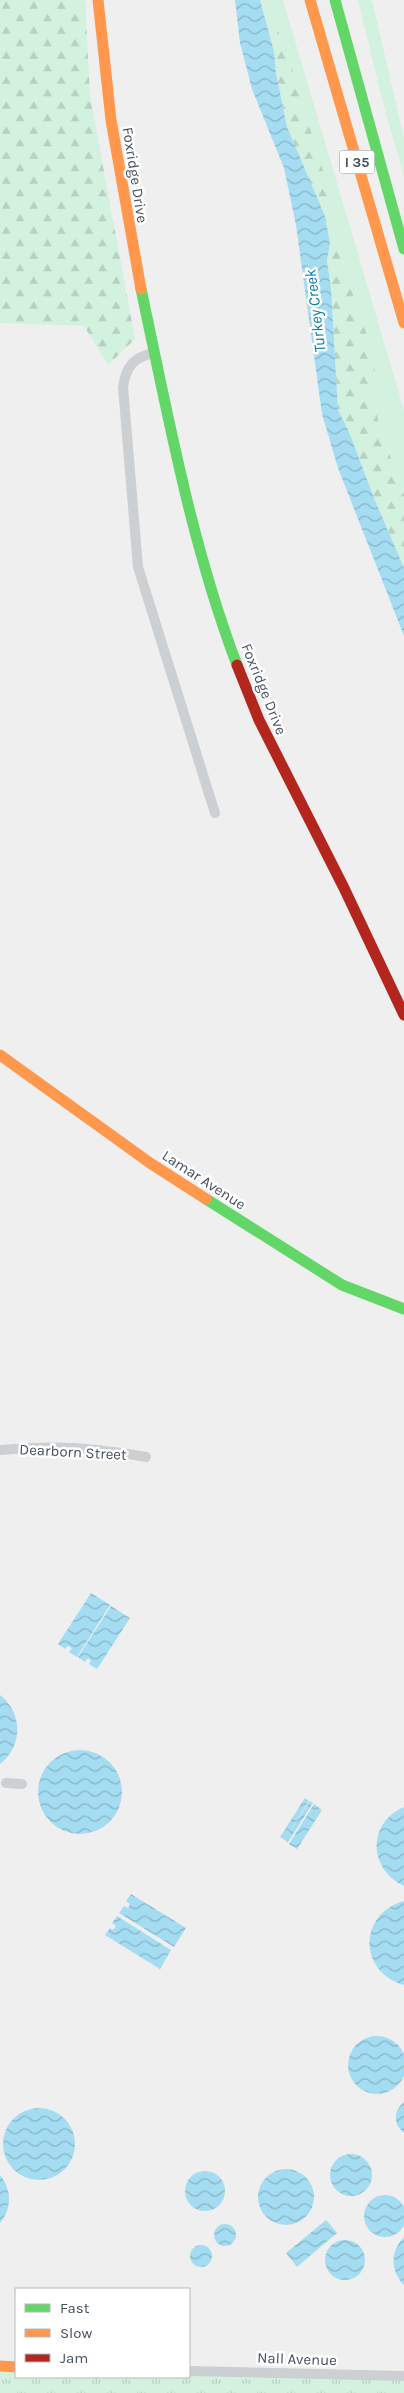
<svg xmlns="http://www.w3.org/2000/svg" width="404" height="2393" viewBox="0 0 404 2393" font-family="Karla,sans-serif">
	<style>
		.grass { fill: #d2f1df }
		.forest { fill: url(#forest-firs) }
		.park { fill: url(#park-tufts) }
		.water { fill: url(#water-waves) }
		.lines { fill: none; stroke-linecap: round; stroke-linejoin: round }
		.street { stroke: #ccd0d3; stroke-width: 10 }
		.fast { stroke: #63d668; stroke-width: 11 }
		.slow { stroke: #ff974d; stroke-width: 11 }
		.jam { stroke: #b3261e; stroke-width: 11 }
		.labels { text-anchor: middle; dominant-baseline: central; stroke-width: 5; stroke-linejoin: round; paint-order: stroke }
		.shield { fill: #fff; stroke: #7d848e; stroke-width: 1 }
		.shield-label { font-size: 14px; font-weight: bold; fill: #45505d }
		.street-label { font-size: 15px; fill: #45505d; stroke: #fff }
		.water-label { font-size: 16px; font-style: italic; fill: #037daa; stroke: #fff }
	</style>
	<defs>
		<pattern id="forest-firs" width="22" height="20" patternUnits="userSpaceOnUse" patternTransform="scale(1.25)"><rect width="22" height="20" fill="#d2f1df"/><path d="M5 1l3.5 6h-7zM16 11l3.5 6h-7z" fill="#b6d0c2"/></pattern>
		<pattern id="park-tufts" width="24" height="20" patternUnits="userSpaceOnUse" patternTransform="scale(1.25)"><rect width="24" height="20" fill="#d2f1df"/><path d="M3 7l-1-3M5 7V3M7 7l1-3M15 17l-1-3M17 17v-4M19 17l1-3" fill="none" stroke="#b6d0c2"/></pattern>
		<pattern id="water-waves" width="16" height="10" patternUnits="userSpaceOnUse" patternTransform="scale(1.25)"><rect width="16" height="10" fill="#a4dcf1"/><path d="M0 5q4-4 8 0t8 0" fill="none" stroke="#87b5c6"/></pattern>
	</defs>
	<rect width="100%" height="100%" fill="#f0efef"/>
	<g class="grass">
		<polygon points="260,0 283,0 404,410 404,495 379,425 374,396 375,359 332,233 333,204 287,52 275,22 268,30"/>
		<polygon points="358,0 372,0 404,138 404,176 383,103"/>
	</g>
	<g class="forest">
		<polygon points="0,0 85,0 90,96 135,339 108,365 84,326 0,323"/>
		<polygon points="274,21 287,52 333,204 332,233 375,359 374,396 379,425 404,495 404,568 374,498 349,433 338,410 331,289 327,261 330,242 325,216 287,127 268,30"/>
	</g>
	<polygon class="park" points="0,2366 16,2367 16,2377 189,2377 189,2372 404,2377 404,2393 0,2393"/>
	<g class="water">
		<polygon points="235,0 260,0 274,52 276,73 287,127 325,216 330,243 327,261 331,289 338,410 349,432 374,498 404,568 404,636 338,468 322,414 296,225 284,168 252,89 240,43"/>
		<polygon points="91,1593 110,1605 77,1657 69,1652 72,1648 68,1646 65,1649 58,1644"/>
		<polygon points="111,1606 130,1618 97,1669 89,1664 91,1661 88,1658 85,1662 78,1657"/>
		<path d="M0 1695C23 1713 23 1746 0 1764Z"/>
		<circle cx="80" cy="1792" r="42"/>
		<polygon points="305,1798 309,1801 286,1837 310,1801 313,1803 288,1842 280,1837"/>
		<polygon points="314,1804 318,1807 295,1843 318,1807 322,1810 297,1849 289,1844"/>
		<path d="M404 1807V1886C368 1869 367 1823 404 1807Z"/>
		<polygon points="131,1894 186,1928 174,1947 119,1913 124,1906 128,1908 130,1904 126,1901"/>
		<path d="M404 1901V1985C358 1972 358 1914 404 1901Z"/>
		<polygon points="117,1916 171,1950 160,1969 105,1935 110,1928 113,1930 116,1926 112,1923"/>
		<circle cx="377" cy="2065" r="29"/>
		<path d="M404 2102V2133C393 2124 393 2111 404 2102Z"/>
		<circle cx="39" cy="2144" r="36"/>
		<circle cx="351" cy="2175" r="21"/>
		<circle cx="286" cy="2197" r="28"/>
		<circle cx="205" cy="2191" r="20"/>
		<path d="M0 2175C12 2189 12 2209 0 2223Z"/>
		<circle cx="385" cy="2216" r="21"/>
		<polygon points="326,2220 337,2233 297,2267 286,2253"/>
		<circle cx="225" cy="2235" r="11"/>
		<path d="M404 2237V2285C390 2271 390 2251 404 2237Z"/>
		<circle cx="345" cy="2260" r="20"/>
		<circle cx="201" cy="2256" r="11"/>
	</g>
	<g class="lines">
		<g class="street">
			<path d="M154 353C134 357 126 366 123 387L138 567 215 813"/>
			<path d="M0 1450C47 1445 100 1448 146 1457"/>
			<polyline points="6,1783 22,1784"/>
			<polyline points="189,2371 404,2376"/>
		</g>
		<g class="fast">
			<polyline points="335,0 404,249"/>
			<path d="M141 289C168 415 191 544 237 665"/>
			<polyline points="206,1199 342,1285 404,1309"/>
		</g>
		<g class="slow">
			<polyline points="98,0 111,120 141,289"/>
			<polyline points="310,0 404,323"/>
			<polyline points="0,1055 150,1163 206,1199"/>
			<polyline points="0,2366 16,2367"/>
		</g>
		<polyline class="jam" points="237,665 259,720 344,888 404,1015"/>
	</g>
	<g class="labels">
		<rect class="shield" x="339.5" y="150.5" width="35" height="23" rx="4"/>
		<g class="shield-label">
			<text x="357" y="162">I 35</text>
		</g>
		<g class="street-label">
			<text transform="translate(135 175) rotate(81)">Foxridge Drive</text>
			<text transform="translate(264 689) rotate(68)">Foxridge Drive</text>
			<text transform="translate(204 1180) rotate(33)">Lamar Avenue</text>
			<text transform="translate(73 1452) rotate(3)">Dearborn Street</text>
			<text transform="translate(297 2359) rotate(2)">Nall Avenue</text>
		</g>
		<g class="water-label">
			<text transform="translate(315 311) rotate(-97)">Turkey Creek</text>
		</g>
	</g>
	<rect x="15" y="2288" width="175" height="90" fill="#ffffff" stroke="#b5b9be"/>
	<rect x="25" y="2304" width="25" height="8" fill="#63d668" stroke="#b5b9be"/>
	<text x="60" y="2313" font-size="15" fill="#45505d">Fast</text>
	<rect x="25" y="2329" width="25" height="8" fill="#ff974d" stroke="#b5b9be"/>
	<text x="60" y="2338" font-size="15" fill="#45505d">Slow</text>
	<rect x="25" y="2354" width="25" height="8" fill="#b3261e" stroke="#b5b9be"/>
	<text x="60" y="2363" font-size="15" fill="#45505d">Jam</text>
</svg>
